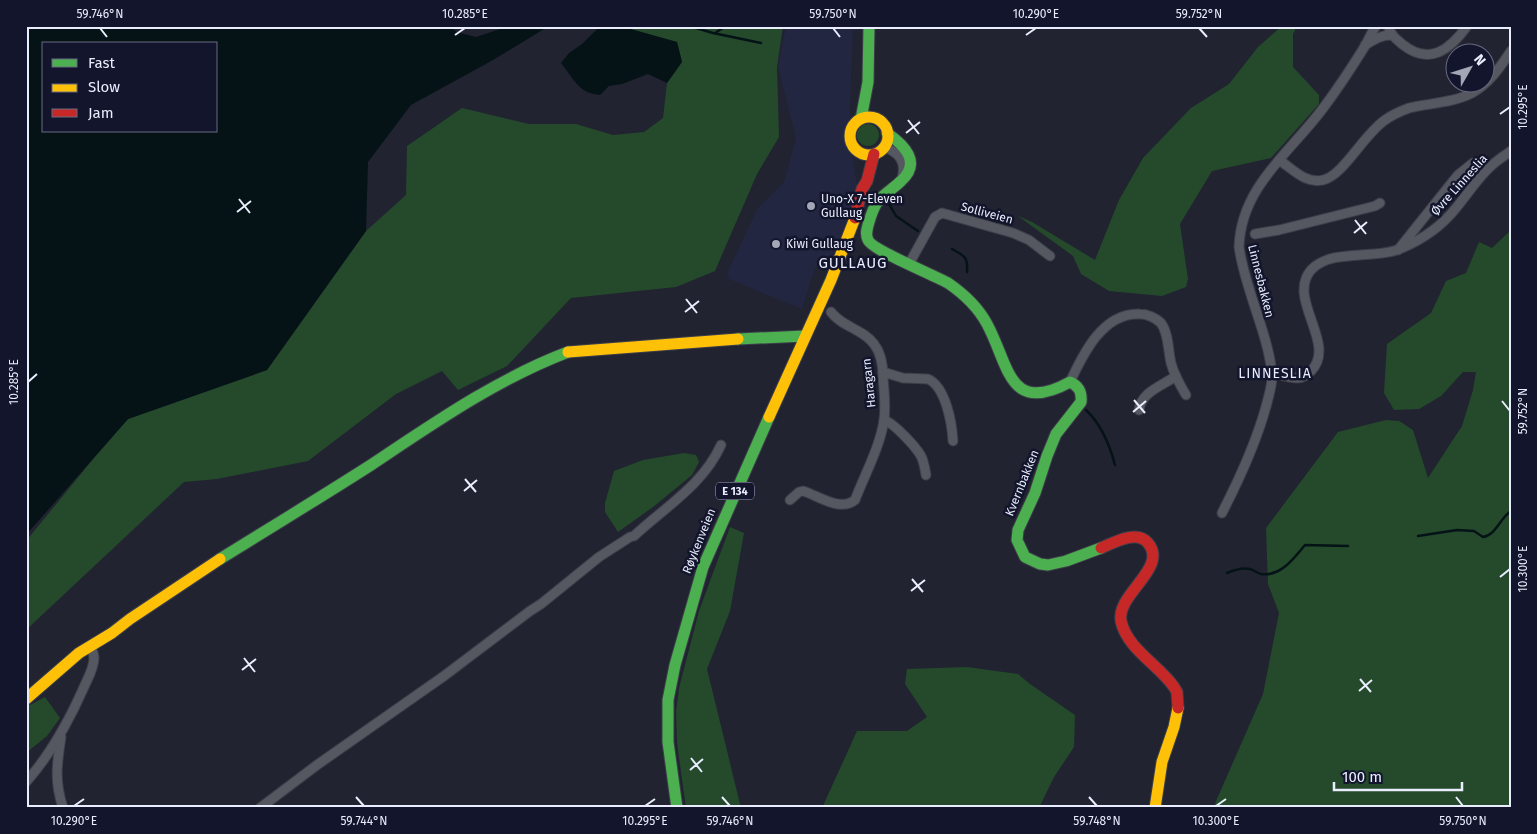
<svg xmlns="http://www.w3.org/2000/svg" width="1537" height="834" viewBox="0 0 1537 834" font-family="'Fira Sans',sans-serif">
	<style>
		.built { fill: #222641 }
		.green { fill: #244a2b }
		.water { fill: #051317; fill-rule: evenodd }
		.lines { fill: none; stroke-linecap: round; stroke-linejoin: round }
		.stream { stroke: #051317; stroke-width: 2.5 }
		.street-casing { stroke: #3c3e49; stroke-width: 11 }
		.fast-casing { stroke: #3c3e49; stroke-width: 13 }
		.slow-casing { stroke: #3c3e49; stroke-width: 13 }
		.jam-casing { stroke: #3c3e49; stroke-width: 13 }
		.street { stroke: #565861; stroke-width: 9 }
		.fast { stroke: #4caf50; stroke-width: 11 }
		.slow { stroke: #ffc107; stroke-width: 11 }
		.jam { stroke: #c62828; stroke-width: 11 }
		.ticks { fill: none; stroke: #e9edfd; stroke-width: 2 }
		.poi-dot { fill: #a3a6b5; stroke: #12152c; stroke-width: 2 }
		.labels { text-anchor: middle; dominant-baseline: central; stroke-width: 5; stroke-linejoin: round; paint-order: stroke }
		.shield { fill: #12152c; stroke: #a8acbe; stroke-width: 1 }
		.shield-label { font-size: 11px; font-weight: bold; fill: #e9edfd }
		.street-label { font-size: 12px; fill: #e9edfd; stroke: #12152c }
		.poi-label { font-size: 12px; fill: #e9edfd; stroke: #12152c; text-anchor: start }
		.neighbourhood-label { font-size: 14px; letter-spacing: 1px; fill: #e9edfd; stroke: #12152c }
		.quarter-label { font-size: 15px; letter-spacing: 1px; fill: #e9edfd; stroke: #12152c }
		.neatline { fill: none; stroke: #e9edfd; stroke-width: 2 }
		.ticks-label { font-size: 12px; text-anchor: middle; fill: #e9edfd }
	</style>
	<rect width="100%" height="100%" fill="#212330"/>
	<polygon class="built" points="786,26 853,26 850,107 852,152 857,185 843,232 831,259 820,262 815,268 802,309 729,279 727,274 757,209 784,182 796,138 778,67"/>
	<g class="green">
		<polygon points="619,26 783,26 777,67 779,137 757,174 715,271 676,287 571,298 507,366 458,390 442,371 396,394 308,461 217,479 184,482 26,630 26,541 94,458 128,419 267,370 366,231 406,195 407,146 462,108 529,124 576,124 613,135 644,132 663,118 667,83 682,62 677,42"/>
		<polygon points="1282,26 1297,26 1293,34 1293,67 1319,95 1319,104 1271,158 1212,171 1180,224 1188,279 1186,287 1162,296 1109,291 1081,274 1073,256 1018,216 1032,222 1095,260 1119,200 1143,158 1191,108 1229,84 1258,47"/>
		<circle cx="868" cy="135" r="11"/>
		<polygon points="1511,230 1511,808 1213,808 1263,694 1279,613 1268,584 1266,528 1338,432 1386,420 1399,421 1413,430 1428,478 1462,426 1473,390 1476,372 1463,372 1441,396 1419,409 1394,410 1384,393 1387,344 1431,313 1446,281 1466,273 1479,242 1492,248"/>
		<polygon points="684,453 696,455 699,462 692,475 653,507 618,532 605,512 605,503 614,471 643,460"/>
		<polygon points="730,527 744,533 730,611 707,669 741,808 686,808 677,743 676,712 679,688 699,611"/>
		<polygon points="967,667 1018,674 1030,684 1075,715 1074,747 1054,777 1039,808 822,808 857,731 907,731 927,717 905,684 907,669"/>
		<polygon points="45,697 60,718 47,736 26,753 26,702 30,705"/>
	</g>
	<g class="water">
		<path d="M26 26H449L457 32 476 37 509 26H549L493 60 411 105 368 162 366 231 267 370 128 419 26 535ZM44 44H216V131H44Z"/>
		<path d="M600 26H620L677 42 682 62 667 83 648 74 622 84 609 86 600 95C578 93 574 79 561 63L569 53 582 44Z"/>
	</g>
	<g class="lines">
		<g class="stream">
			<polyline points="689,26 713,33 761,43"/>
			<polyline points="715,33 726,26"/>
			<polyline points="888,202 896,216 918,231"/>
			<path d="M952 249C965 256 968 257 967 272"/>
			<path d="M1086 410C1101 424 1110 446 1115 465"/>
			<path d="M1418 536 1457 530 1474 531 1483 537C1496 535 1500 518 1511 511"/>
			<path d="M1227 573C1234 570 1242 567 1250 569 1254 570 1257 573 1261 574 1281 577 1294 558 1305 545L1348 546"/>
		</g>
		<defs>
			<g id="street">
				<path d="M1388 26C1390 34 1396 39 1402 44 1429 66 1450 50 1467 26"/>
				<path d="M1365 45C1375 39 1381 35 1392 35"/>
				<path d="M884 147C899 152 907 162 902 178"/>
				<path d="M1279 160C1293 169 1305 184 1323 180 1343 176 1364 134 1385 120 1392 115 1401 111 1409 108 1430 103 1453 103 1472 93 1490 83 1500 67 1511 51"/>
				<polyline points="1255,234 1279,230 1375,206 1380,203"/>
				<polyline points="1398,250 1458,175 1473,163"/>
				<polyline points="909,264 935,217 942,213 1013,233 1029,240 1050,256"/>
				<path d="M883 372 903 378 928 379C946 387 952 424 953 441"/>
				<path d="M1272 373C1280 375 1289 378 1298 378 1303 378 1307 375 1311 371 1338 344 1286 299 1311 270 1331 248 1376 260 1402 248 1423 239 1441 227 1456 208 1467 195 1477 179 1490 167 1496 161 1504 156 1511 151"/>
				<path d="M1070 382C1083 354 1103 312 1140 314 1147 314 1156 318 1161 323 1169 334 1168 351 1171 363 1174 375 1180 385 1186 395"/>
				<path d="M1139 410C1141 392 1162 386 1176 376"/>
				<path d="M884 420C894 423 916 447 921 456 924 462 925 469 926 475"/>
				<path d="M790 500 799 492 803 491C819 496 840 512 855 500 865 474 880 447 884 420 886 406 884 391 883 377 883 366 881 353 874 344 863 329 842 327 831 312"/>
				<path d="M1222 513C1240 478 1257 441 1267 403 1269 394 1273 383 1272 373 1267 330 1245 290 1239 247 1241 186 1291 152 1324 107 1339 87 1352 67 1365 46 1369 39 1371 33 1376 26"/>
				<path d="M61 737C57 764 54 780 63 808"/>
				<path d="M26 782C51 754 69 721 84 687 88 678 94 668 94 658 94 654 92 650 91 647"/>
				<path d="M260 808 317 765 444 676 530 611 541 604 599 557 630 537 634 536C665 507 703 485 721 445"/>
			</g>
			<g id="fast">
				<polyline points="861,119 868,82 869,26"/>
				<path d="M887 133C904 145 922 162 901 181 894 188 885 193 878 201 874 207 871 215 869 222 867 228 865 234 868 240 872 250 934 275 948 283 964 294 978 307 987 324 1009 364 1008 416 1070 382 1079 386 1082 392 1081 402L1056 434 1047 456 1035 493 1018 530 1017 540 1025 557 1040 564 1048 565 1066 561 1101 548"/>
				<polyline points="738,339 805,336"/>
				<path d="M220 559C270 528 321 497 371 465 434 423 497 379 568 352"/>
				<polyline points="677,808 668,742 668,700 675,665 703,567 769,417"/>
			</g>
			<g id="slow">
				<circle cx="869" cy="136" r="19"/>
				<polyline points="568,352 738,339"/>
				<polyline points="769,417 831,280 855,218"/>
				<polyline points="26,699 79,653 112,633 130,619 220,559"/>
				<polyline points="1155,808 1162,762 1174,727 1178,708"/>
			</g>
			<g id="jam">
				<polyline points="855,218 862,189 867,181 874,154"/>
				<path d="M1101 548C1113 543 1137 529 1148 543 1169 568 1116 594 1121 621 1127 649 1159 665 1174 687L1177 692 1178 708"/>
			</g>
		</defs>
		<use href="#street" class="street-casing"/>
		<use href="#fast" class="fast-casing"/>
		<use href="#slow" class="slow-casing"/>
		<use href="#jam" class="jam-casing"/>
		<use href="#street" class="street"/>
		<use href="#fast" class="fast"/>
		<use href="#slow" class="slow"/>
		<use href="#jam" class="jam"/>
	</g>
	<path class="ticks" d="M100 28 107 37M833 28 840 37M1199 28 1207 37M455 35 465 28M1026 35 1036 28M1500 114 1510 107M908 120 919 134M906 133 920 122M239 199 250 213M237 212 251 201M1355 220 1366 234M1354 233 1367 222M686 299 697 313M685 312 699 301M28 382 37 374M1134 400 1145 413M1502 401 1510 411M1133 412 1146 401M465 479 476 492M464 491 477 480M1500 577 1510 569M912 579 923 592M911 591 925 580M244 658 255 672M242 670 256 659M1360 679 1371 692M1359 691 1372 680M691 758 702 772M690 770 703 759M356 797 364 806M722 797 730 806M1089 797 1097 806M1456 797 1463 806M74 806 84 799M645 806 655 799M1216 806 1226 799"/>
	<g class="poi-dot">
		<circle cx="811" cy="206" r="5"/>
		<circle cx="776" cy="244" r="5"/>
	</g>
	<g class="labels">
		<rect class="shield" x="716" y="482.5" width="38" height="17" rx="4"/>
		<g class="shield-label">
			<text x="735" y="491">E 134</text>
		</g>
		<g class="street-label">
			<text transform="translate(1459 185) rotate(-48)">Øvre Linneslia</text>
			<text transform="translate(987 213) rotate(15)">Solliveien</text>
			<text transform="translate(1261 281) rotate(76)">Linnesbakken</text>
			<text transform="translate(869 383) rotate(-96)">Haragarn</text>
			<text transform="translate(1022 483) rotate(-68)">Kvernbakken</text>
			<text transform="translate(699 541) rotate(-68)">Røykenveien</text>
		</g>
		<g class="poi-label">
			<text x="821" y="199">Uno-X 7-Eleven<tspan x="821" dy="14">Gullaug</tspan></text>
			<text x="786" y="244">Kiwi Gullaug</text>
		</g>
		<g class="neighbourhood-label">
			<text x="1275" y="373">LINNESLIA</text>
		</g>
		<g class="quarter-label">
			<text x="853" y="263">GULLAUG</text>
		</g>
	</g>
	<rect width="1537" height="834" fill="none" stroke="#12152c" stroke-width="55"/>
	<rect x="42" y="42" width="175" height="90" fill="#12152c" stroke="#686b80"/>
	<rect x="52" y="59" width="25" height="8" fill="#4caf50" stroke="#686b80"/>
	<text x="88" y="68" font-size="15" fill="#e9edfd">Fast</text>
	<rect x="52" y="84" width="25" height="8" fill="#ffc107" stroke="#686b80"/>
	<text x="88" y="92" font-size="15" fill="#e9edfd">Slow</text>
	<rect x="52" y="109" width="25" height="8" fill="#c62828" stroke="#686b80"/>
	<text x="88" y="118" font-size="15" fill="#e9edfd">Jam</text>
	<g transform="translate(1470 68) rotate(51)"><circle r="24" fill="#12152c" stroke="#686b80"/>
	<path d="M0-4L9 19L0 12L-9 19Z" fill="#a3a6b5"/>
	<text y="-8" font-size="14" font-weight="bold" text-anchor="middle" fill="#e9edfd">N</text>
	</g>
	<path d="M1334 782v8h128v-8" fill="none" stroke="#e9edfd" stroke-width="2.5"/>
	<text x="1342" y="782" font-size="15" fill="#e9edfd" stroke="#12152c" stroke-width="4" paint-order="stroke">100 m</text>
	<rect x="28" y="28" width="1482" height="778" class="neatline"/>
	<g class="ticks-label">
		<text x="100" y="18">59.746°N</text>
		<text x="465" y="18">10.285°E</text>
		<text x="833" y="18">59.750°N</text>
		<text x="1036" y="18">10.290°E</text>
		<text x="1199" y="18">59.752°N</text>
		<text transform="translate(1523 107) rotate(-90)" y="4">10.295°E</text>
		<text transform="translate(14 382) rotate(-90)" y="4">10.285°E</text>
		<text transform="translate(1523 411) rotate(-90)" y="4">59.752°N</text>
		<text transform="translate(1523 569) rotate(-90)" y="4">10.300°E</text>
		<text x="74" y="825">10.290°E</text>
		<text x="364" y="825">59.744°N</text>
		<text x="645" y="825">10.295°E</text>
		<text x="730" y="825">59.746°N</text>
		<text x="1097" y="825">59.748°N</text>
		<text x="1216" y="825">10.300°E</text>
		<text x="1463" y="825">59.750°N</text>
	</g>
</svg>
